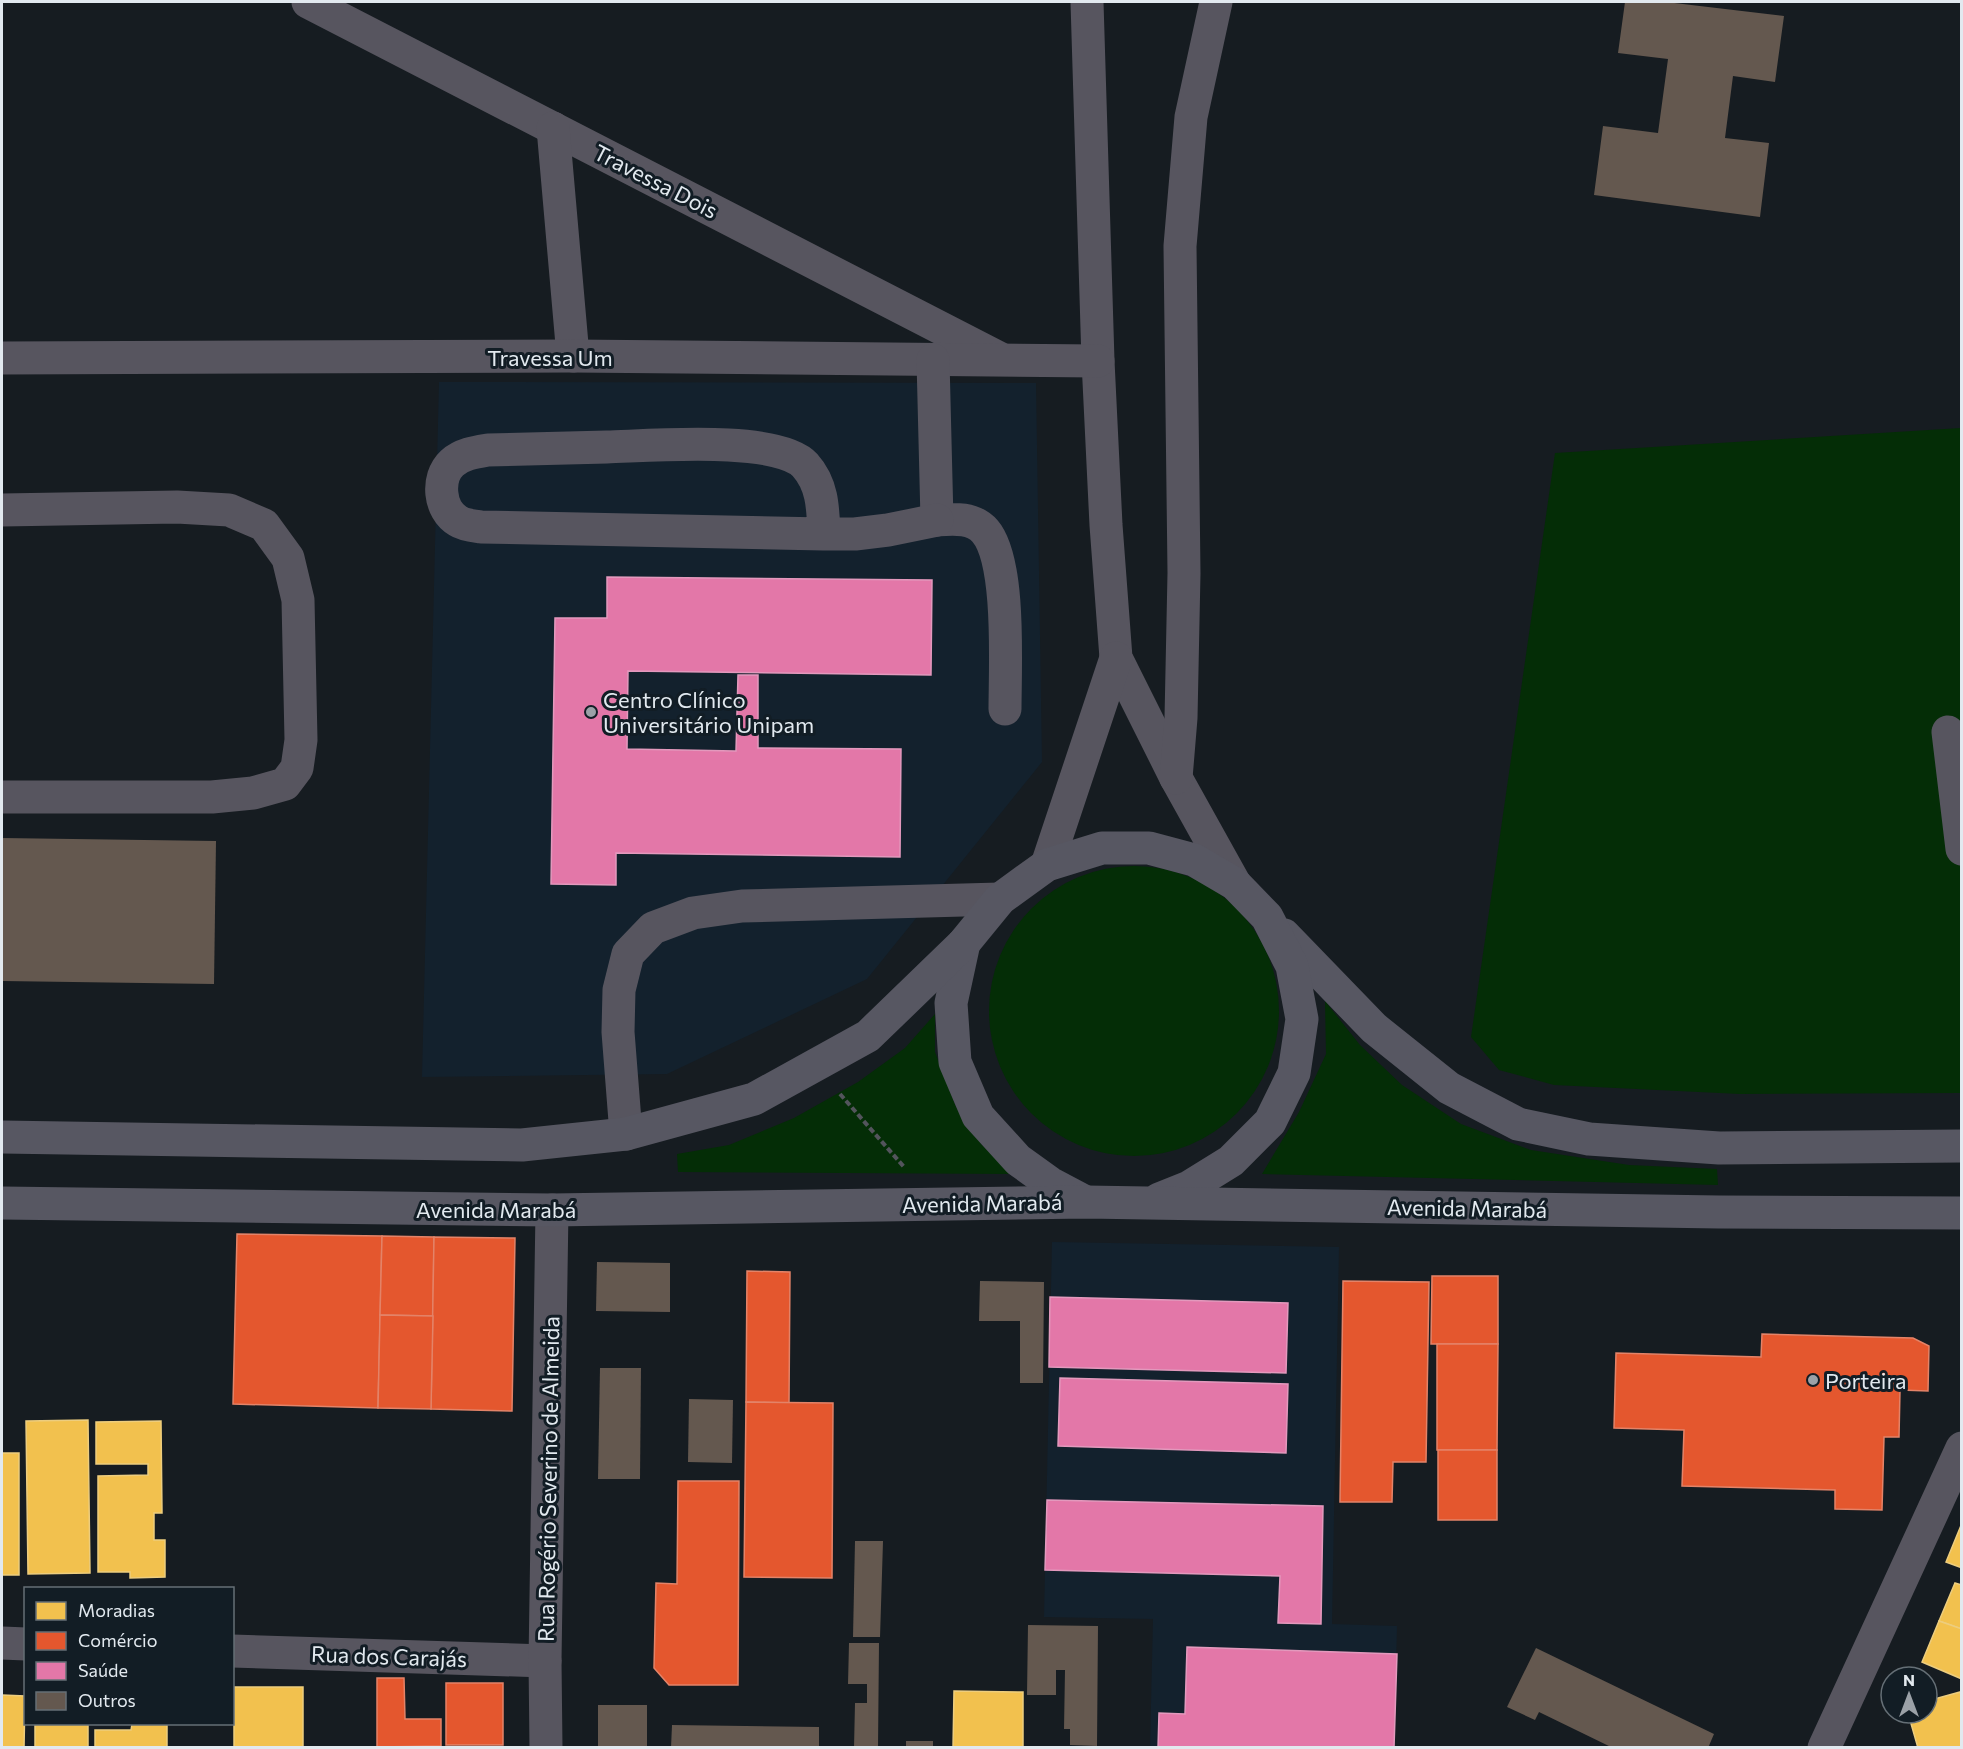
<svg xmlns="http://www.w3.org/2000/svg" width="1963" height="1749" viewBox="0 0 1963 1749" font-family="Commissioner,sans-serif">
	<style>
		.built { fill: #13212d }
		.green { fill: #042d06 }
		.homes { fill: #f2c14e; stroke: #edcd7e; stroke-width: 1.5 }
		.shops { fill: #e4572e; stroke: #e38368; stroke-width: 1.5 }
		.health { fill: #e377a8; stroke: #e399bd; stroke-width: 1.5 }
		.building { fill: #64584f }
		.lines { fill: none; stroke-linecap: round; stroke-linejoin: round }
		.path { stroke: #53545c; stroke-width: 4; stroke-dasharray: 6 3; stroke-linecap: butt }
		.minor { stroke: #57555f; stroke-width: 33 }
		.major { stroke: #575762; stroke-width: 33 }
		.poi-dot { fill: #9ba1a7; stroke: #121d25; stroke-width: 2 }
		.labels { text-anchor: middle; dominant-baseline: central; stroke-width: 6; stroke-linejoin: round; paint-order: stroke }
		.street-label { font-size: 22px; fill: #e2e9ef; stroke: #121d25 }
		.poi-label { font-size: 22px; fill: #e2e9ef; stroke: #121d25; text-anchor: start }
	</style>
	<rect width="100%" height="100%" fill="#161c21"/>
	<g class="built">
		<polygon points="439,382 1036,383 1042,762 867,979 667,1074 422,1077"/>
		<polygon points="1052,1242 1339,1247 1332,1624 1397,1626 1394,1747 1150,1747 1153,1619 1044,1617"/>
	</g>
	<g class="green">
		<polygon points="1961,428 1961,1093 1740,1094 1554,1085 1499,1070 1471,1037 1555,453"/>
		<circle cx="1134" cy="1011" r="145"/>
		<polygon points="1325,1001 1360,1045 1402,1085 1461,1124 1531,1150 1629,1165 1717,1169 1718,1185 1262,1174 1299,1112 1326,1054"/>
		<polygon points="935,1014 935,1052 956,1107 981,1144 1012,1174 678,1172 677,1154 729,1145 794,1118 858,1082 905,1048"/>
	</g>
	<g class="homes">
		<polygon points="88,1420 90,1573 28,1574 26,1421"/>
		<polygon points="161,1421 162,1513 154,1513 154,1540 165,1540 165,1577 130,1578 130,1572 98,1572 98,1476 148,1475 148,1464 96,1464 96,1422"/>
		<rect x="2" y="1453" width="17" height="122"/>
		<polygon points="1962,1523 1962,1568 1946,1562"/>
		<polygon points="1955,1583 1962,1585 1962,1629 1939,1621"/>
		<polygon points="1939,1621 1962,1629 1962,1679 1922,1662"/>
		<rect x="234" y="1687" width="69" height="61"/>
		<polygon points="954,1691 1023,1692 1023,1748 953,1748"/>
		<polygon points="1960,1692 1962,1699 1962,1748 1918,1748 1908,1713 1927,1713 1927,1701"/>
		<polygon points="2,1695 25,1696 24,1748 2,1748"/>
		<rect x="35" y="1724" width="53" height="24"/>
		<polygon points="132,1724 167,1724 167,1748 95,1748 95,1730 131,1730"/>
	</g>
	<g class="shops">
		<polygon points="237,1234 382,1236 378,1408 233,1404"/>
		<polygon points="382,1236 434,1237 433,1316 380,1315"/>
		<polygon points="434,1237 515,1238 512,1411 431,1409"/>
		<polygon points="747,1271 790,1272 789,1403 746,1402"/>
		<polygon points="1432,1276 1498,1276 1498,1344 1431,1344"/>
		<polygon points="1343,1281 1429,1282 1426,1462 1393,1462 1392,1502 1340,1502"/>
		<polygon points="380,1315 433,1316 431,1409 378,1408"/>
		<polygon points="1762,1334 1913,1338 1929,1346 1928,1391 1900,1390 1899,1437 1884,1437 1882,1510 1835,1509 1835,1490 1682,1486 1684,1430 1614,1428 1616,1353 1761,1357"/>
		<polygon points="1437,1344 1498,1344 1497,1450 1437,1450"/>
		<polygon points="746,1402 833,1403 832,1578 744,1577"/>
		<rect x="1438" y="1450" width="59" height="70"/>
		<polygon points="678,1481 739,1481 738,1685 669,1685 654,1668 656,1583 677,1584"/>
		<polygon points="377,1678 404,1678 405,1719 441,1719 441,1746 377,1747"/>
		<rect x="446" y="1683" width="57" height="62"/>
	</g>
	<g class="health">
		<polygon points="607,577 932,580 931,675 628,671 627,749 736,751 738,675 758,675 758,748 901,749 900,857 616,853 616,885 551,884 555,618 607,618"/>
		<polygon points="1050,1297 1288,1303 1286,1373 1049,1367"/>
		<polygon points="1060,1378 1288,1384 1286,1453 1058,1446"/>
		<polygon points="1047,1500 1323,1506 1321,1624 1278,1623 1280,1576 1045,1570"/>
		<polygon points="1187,1647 1397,1654 1394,1748 1158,1748 1159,1713 1185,1714"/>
	</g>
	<g class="building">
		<polygon points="1625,2 1666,2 1784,16 1775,82 1733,76 1725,138 1769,143 1760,217 1594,195 1603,126 1658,133 1668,59 1618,53"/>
		<polygon points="2,838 216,841 214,984 2,981"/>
		<polygon points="597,1262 670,1263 670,1312 596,1311"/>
		<polygon points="980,1281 1044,1282 1043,1383 1020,1383 1020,1321 979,1321"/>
		<polygon points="600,1368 641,1368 640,1479 598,1479"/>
		<polygon points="689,1399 733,1400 732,1463 688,1462"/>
		<polygon points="855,1541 883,1541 880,1637 853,1637"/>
		<polygon points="1028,1625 1098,1626 1097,1746 1070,1745 1070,1729 1064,1729 1065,1670 1056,1670 1056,1695 1027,1695"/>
		<polygon points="849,1643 879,1643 878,1748 854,1748 855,1703 867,1703 867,1684 848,1684"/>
		<polygon points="1536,1648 1714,1734 1708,1748 1613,1748 1539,1712 1535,1720 1507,1707"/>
		<rect x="598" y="1705" width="49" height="43"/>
		<polygon points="672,1725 819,1727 819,1748 671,1748"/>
		<rect x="906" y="1741" width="27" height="7"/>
	</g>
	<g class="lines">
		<polyline class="path" points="840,1094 904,1167"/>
		<g class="minor">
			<polyline points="308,2 999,358"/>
			<polyline points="1087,2 1098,361 1106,525 1116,658 1176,778 1235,884"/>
			<polyline points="553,128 573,356"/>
			<polyline points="2,358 573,356 1098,361"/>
			<path d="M933 360 937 520C953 519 973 517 985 531 1011 561 1005 667 1005 709"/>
			<polyline points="2,510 177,507 229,510 264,525 288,558 298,600 301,740 297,768 285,784 253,793 212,797 2,797"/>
			<path d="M824 534C823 509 823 485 805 465 778 435 648 446 607 447 568 448 528 449 488 450 476 452 462 454 452 463 436 478 439 510 458 521 464 525 474 526 481 527L824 534H855L888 530 937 520"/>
			<polyline points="1948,732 1962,849"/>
			<polyline points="1176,778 1181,718 1184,573 1180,246 1191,117 1216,2"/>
			<polyline points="1047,865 1116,658"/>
			<polyline points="626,1134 618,1032 619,990 628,954 653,928 693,913 742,906 1000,899"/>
			<polyline points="2,1643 26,1644"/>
			<polyline points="232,1651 545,1661"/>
			<polyline points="546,1748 545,1661 552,1210"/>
			<polyline points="1824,1748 1962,1448"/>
		</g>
		<g class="major">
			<polyline points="1284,935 1374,1028 1449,1088 1518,1124 1589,1139 1719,1148 1962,1146"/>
			<polyline points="964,943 951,1003 955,1062 978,1116 1018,1160 1050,1183 1084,1201"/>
			<polyline points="2,1137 522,1145 626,1134 754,1099 868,1036 964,943 1000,899 1047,865 1102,848 1149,848 1194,860 1235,884 1267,917 1292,966 1302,1019 1294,1073 1270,1122 1231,1161 1189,1187 1159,1199"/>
			<polyline points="2,1203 552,1210 1086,1202 1719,1212 1962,1213"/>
		</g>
	</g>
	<g class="poi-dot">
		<circle cx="591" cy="712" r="6"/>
		<circle cx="1813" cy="1380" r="6"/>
	</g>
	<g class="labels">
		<g class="street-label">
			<text transform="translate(656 181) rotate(27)">Travessa Dois</text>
			<text x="550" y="357">Travessa Um</text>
			<text transform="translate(982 1203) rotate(-1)">Avenida Marabá</text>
			<text transform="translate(1467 1208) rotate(1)">Avenida Marabá</text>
			<text x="496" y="1209">Avenida Marabá</text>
			<text transform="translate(548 1479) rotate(-89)">Rua Rogério Severino de Almeida</text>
			<text transform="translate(389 1656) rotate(2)">Rua dos Carajás</text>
		</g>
		<g class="poi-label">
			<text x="603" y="699">Centro Clínico<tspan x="603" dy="25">Universitário Unipam</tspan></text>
			<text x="1825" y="1380">Porteira</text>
		</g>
	</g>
	<rect width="1963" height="1749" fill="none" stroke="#e2e9ef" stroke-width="6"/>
	<rect x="24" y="1587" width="210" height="138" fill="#121d25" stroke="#656f76" stroke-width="1.5"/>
	<rect x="36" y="1602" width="30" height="18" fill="#f2c14e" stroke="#656f76" stroke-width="1.5"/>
	<text x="78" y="1617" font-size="18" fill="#e2e9ef">Moradias</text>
	<rect x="36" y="1632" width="30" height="18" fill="#e4572e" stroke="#656f76" stroke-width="1.5"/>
	<text x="78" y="1647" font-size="18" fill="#e2e9ef">Comércio</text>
	<rect x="36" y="1662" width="30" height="18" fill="#e377a8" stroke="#656f76" stroke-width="1.5"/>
	<text x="78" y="1677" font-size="18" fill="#e2e9ef">Saúde</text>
	<rect x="36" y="1692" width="30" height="18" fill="#64584f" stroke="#656f76" stroke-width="1.5"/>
	<text x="78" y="1707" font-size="18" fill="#e2e9ef">Outros</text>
	<g transform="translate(1909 1695)"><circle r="28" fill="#121d25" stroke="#656f76" stroke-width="1.5"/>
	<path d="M0-4.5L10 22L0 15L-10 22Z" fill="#9ba1a7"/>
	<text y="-9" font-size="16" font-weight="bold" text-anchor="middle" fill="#e2e9ef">N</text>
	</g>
</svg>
